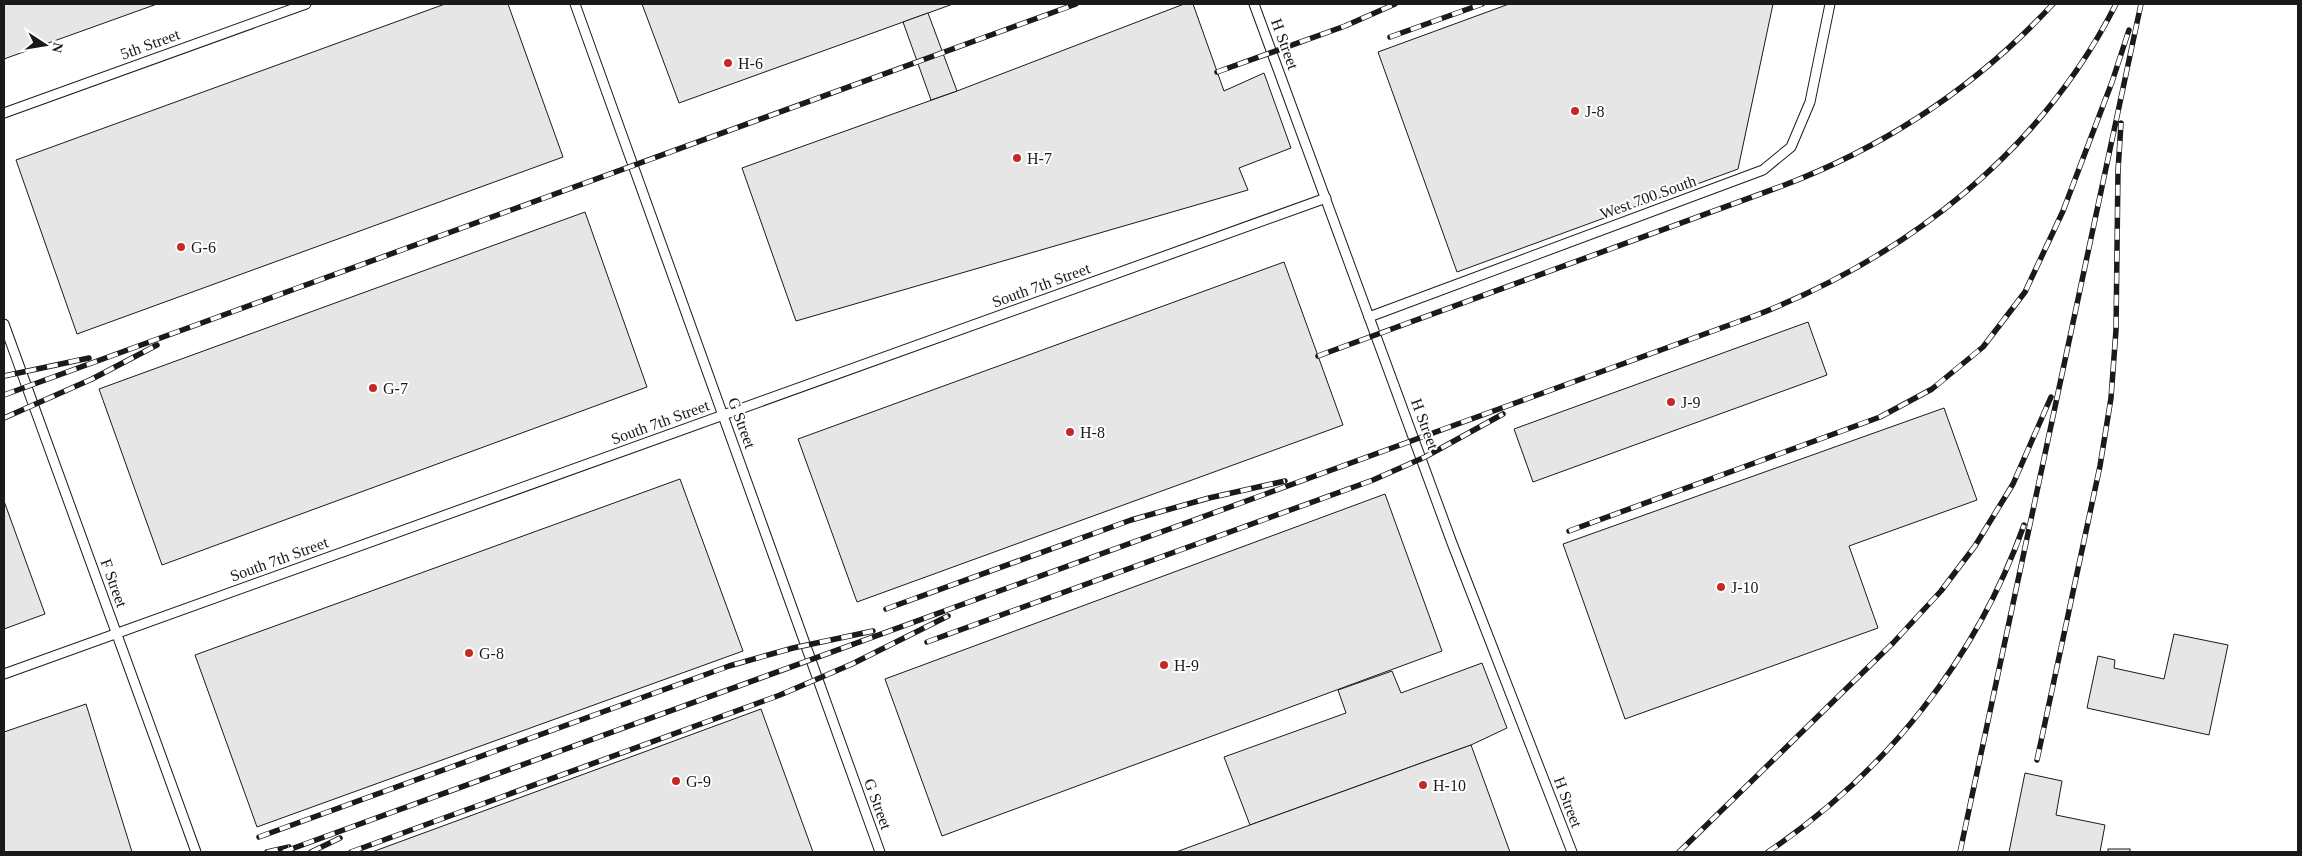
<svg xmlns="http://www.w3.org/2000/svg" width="2302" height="856" viewBox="0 0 2302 856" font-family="Georgia,serif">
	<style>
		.building { fill: #e6e6e6; stroke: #1a1a1a }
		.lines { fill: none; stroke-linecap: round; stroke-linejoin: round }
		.service-casing { stroke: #1a1a1a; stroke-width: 11 }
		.service { stroke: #fff; stroke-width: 9 }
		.rail-casing { stroke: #1a1a1a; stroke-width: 5.5 }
		.rail { stroke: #fff; stroke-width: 4; stroke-dasharray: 11; stroke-linecap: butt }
		.poi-dot { fill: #c62828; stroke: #fff; stroke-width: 2 }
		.labels { text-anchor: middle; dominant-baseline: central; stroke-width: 4; stroke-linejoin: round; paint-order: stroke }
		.street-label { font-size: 16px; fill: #1a1a1a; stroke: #fff }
		.poi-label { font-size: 16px; fill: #1a1a1a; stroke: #fff; text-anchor: start }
	</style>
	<rect width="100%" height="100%" fill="#fff"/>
	<g class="building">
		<polygon points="4,4 157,4 4,59"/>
		<polygon points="445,4 508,4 563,157 77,334 16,160"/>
		<polygon points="642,4 953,4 679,103"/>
		<polygon points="1184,4 1193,4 1224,91 1264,73 1291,148 1239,168 1248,190 796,321 742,168 957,91"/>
		<polygon points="1509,4 1773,4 1738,169 1457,272 1378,52"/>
		<polygon points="928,13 957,91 931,100 903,22"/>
		<polygon points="585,212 647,387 162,565 99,389"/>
		<polygon points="1284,262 1343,425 857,602 798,439"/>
		<polygon points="1808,322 1827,375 1533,482 1514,429"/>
		<polygon points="1944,408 1977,500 1849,546 1878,628 1625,719 1563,544"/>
		<polygon points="680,479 743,651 257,827 195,655"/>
		<polygon points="1385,494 1442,651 942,836 885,679"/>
		<polygon points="4,501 45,614 4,629"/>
		<polygon points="2174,634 2228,645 2209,735 2087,708 2098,656 2115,660 2114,668 2164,679"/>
		<polygon points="1482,663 1507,728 1471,745 1250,825 1224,757 1346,713 1338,690 1392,671 1401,693"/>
		<polygon points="86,704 132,852 4,852 4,732"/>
		<polygon points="761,709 813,852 372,852"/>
		<polygon points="1471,745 1510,852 1176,852 1250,825"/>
		<polygon points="2025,773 2062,781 2056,815 2105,825 2100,852 2009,852"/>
		<rect x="2108" y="849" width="22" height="3"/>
	</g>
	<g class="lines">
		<defs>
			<g id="service">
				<polyline points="575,4 880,852"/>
				<polyline points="1254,4 1452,543 1572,852"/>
				<polyline points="4,113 306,4"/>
				<polyline points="1369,317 1763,170 1791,147 1810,102 1830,4"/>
				<polyline points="4,324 196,852"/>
				<polyline points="4,674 1326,198"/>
			</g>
		</defs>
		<use href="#service" class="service-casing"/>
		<use href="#service" class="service"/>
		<defs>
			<g id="rail">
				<polyline points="1390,37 1482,4"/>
				<polyline points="1217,72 1345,26 1395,4"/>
				<path d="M1318 356 1782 186C1887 146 1977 86 2053 4"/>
				<polyline points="4,376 89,358"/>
				<polyline points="4,395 1076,4"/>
				<polyline points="4,418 92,379 157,345"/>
				<polyline points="1569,531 1880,417 1932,389 1983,347 2025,292 2063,211 2112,82 2129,30"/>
				<polyline points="886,609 1131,520 1209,498 1285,481"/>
				<polyline points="927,642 1373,480 1425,457 1503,414"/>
				<polyline points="2037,760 2100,466 2111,398 2116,330 2118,171 2121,123"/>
				<polyline points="259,837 729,666 793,648 873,631"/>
				<polyline points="267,852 289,847"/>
				<path d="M283 852 1754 316C1906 257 2041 152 2116 4"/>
				<polyline points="311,852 340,838"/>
				<polyline points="351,852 780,695 852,664 948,616"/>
				<polyline points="1679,852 1893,643 1941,591 1975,546 2013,484 2051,397"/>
				<path d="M1768 852C1886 772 1976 660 2024 525"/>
				<polyline points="1960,852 2141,4"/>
			</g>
		</defs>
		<use href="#rail" class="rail-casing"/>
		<use href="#rail" class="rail"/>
	</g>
	<g class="poi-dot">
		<circle cx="728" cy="63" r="5"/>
		<circle cx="1575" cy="111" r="5"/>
		<circle cx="1017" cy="158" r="5"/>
		<circle cx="181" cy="247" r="5"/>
		<circle cx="373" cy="388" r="5"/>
		<circle cx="1671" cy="402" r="5"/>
		<circle cx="1070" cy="432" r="5"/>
		<circle cx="1721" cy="587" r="5"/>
		<circle cx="469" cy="653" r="5"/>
		<circle cx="1164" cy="665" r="5"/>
		<circle cx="676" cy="781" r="5"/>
		<circle cx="1423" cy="785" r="5"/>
	</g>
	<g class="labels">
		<g class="street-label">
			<text transform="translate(150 44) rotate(-20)">5th Street</text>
			<text transform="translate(1285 44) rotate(70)">H Street</text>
			<text transform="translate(1648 197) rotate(-20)">West 700 South</text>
			<text transform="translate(1041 285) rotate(-20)">South 7th Street</text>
			<text transform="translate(660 422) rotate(-20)">South 7th Street</text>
			<text transform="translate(742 423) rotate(70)">G Street</text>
			<text transform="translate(1425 424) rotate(70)">H Street</text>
			<text transform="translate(279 559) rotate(-20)">South 7th Street</text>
			<text transform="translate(114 583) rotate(70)">F Street</text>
			<text transform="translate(1568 802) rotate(69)">H Street</text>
			<text transform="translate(878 804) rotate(70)">G Street</text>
		</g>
		<g class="poi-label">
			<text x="738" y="63">H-6</text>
			<text x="1585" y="111">J-8</text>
			<text x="1027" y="158">H-7</text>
			<text x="191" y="247">G-6</text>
			<text x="383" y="388">G-7</text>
			<text x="1681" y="402">J-9</text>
			<text x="1080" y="432">H-8</text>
			<text x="1731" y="587">J-10</text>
			<text x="479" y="653">G-8</text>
			<text x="1174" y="665">H-9</text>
			<text x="686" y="781">G-9</text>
			<text x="1433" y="785">H-10</text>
		</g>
	</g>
	<rect width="2302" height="856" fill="none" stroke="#1a1a1a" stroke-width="10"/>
	<g transform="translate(45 45) rotate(102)" stroke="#ffffff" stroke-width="4" paint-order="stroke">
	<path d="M0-4L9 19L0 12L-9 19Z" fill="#1a1a1a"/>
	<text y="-8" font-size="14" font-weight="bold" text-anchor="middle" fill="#1a1a1a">N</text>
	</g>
</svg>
